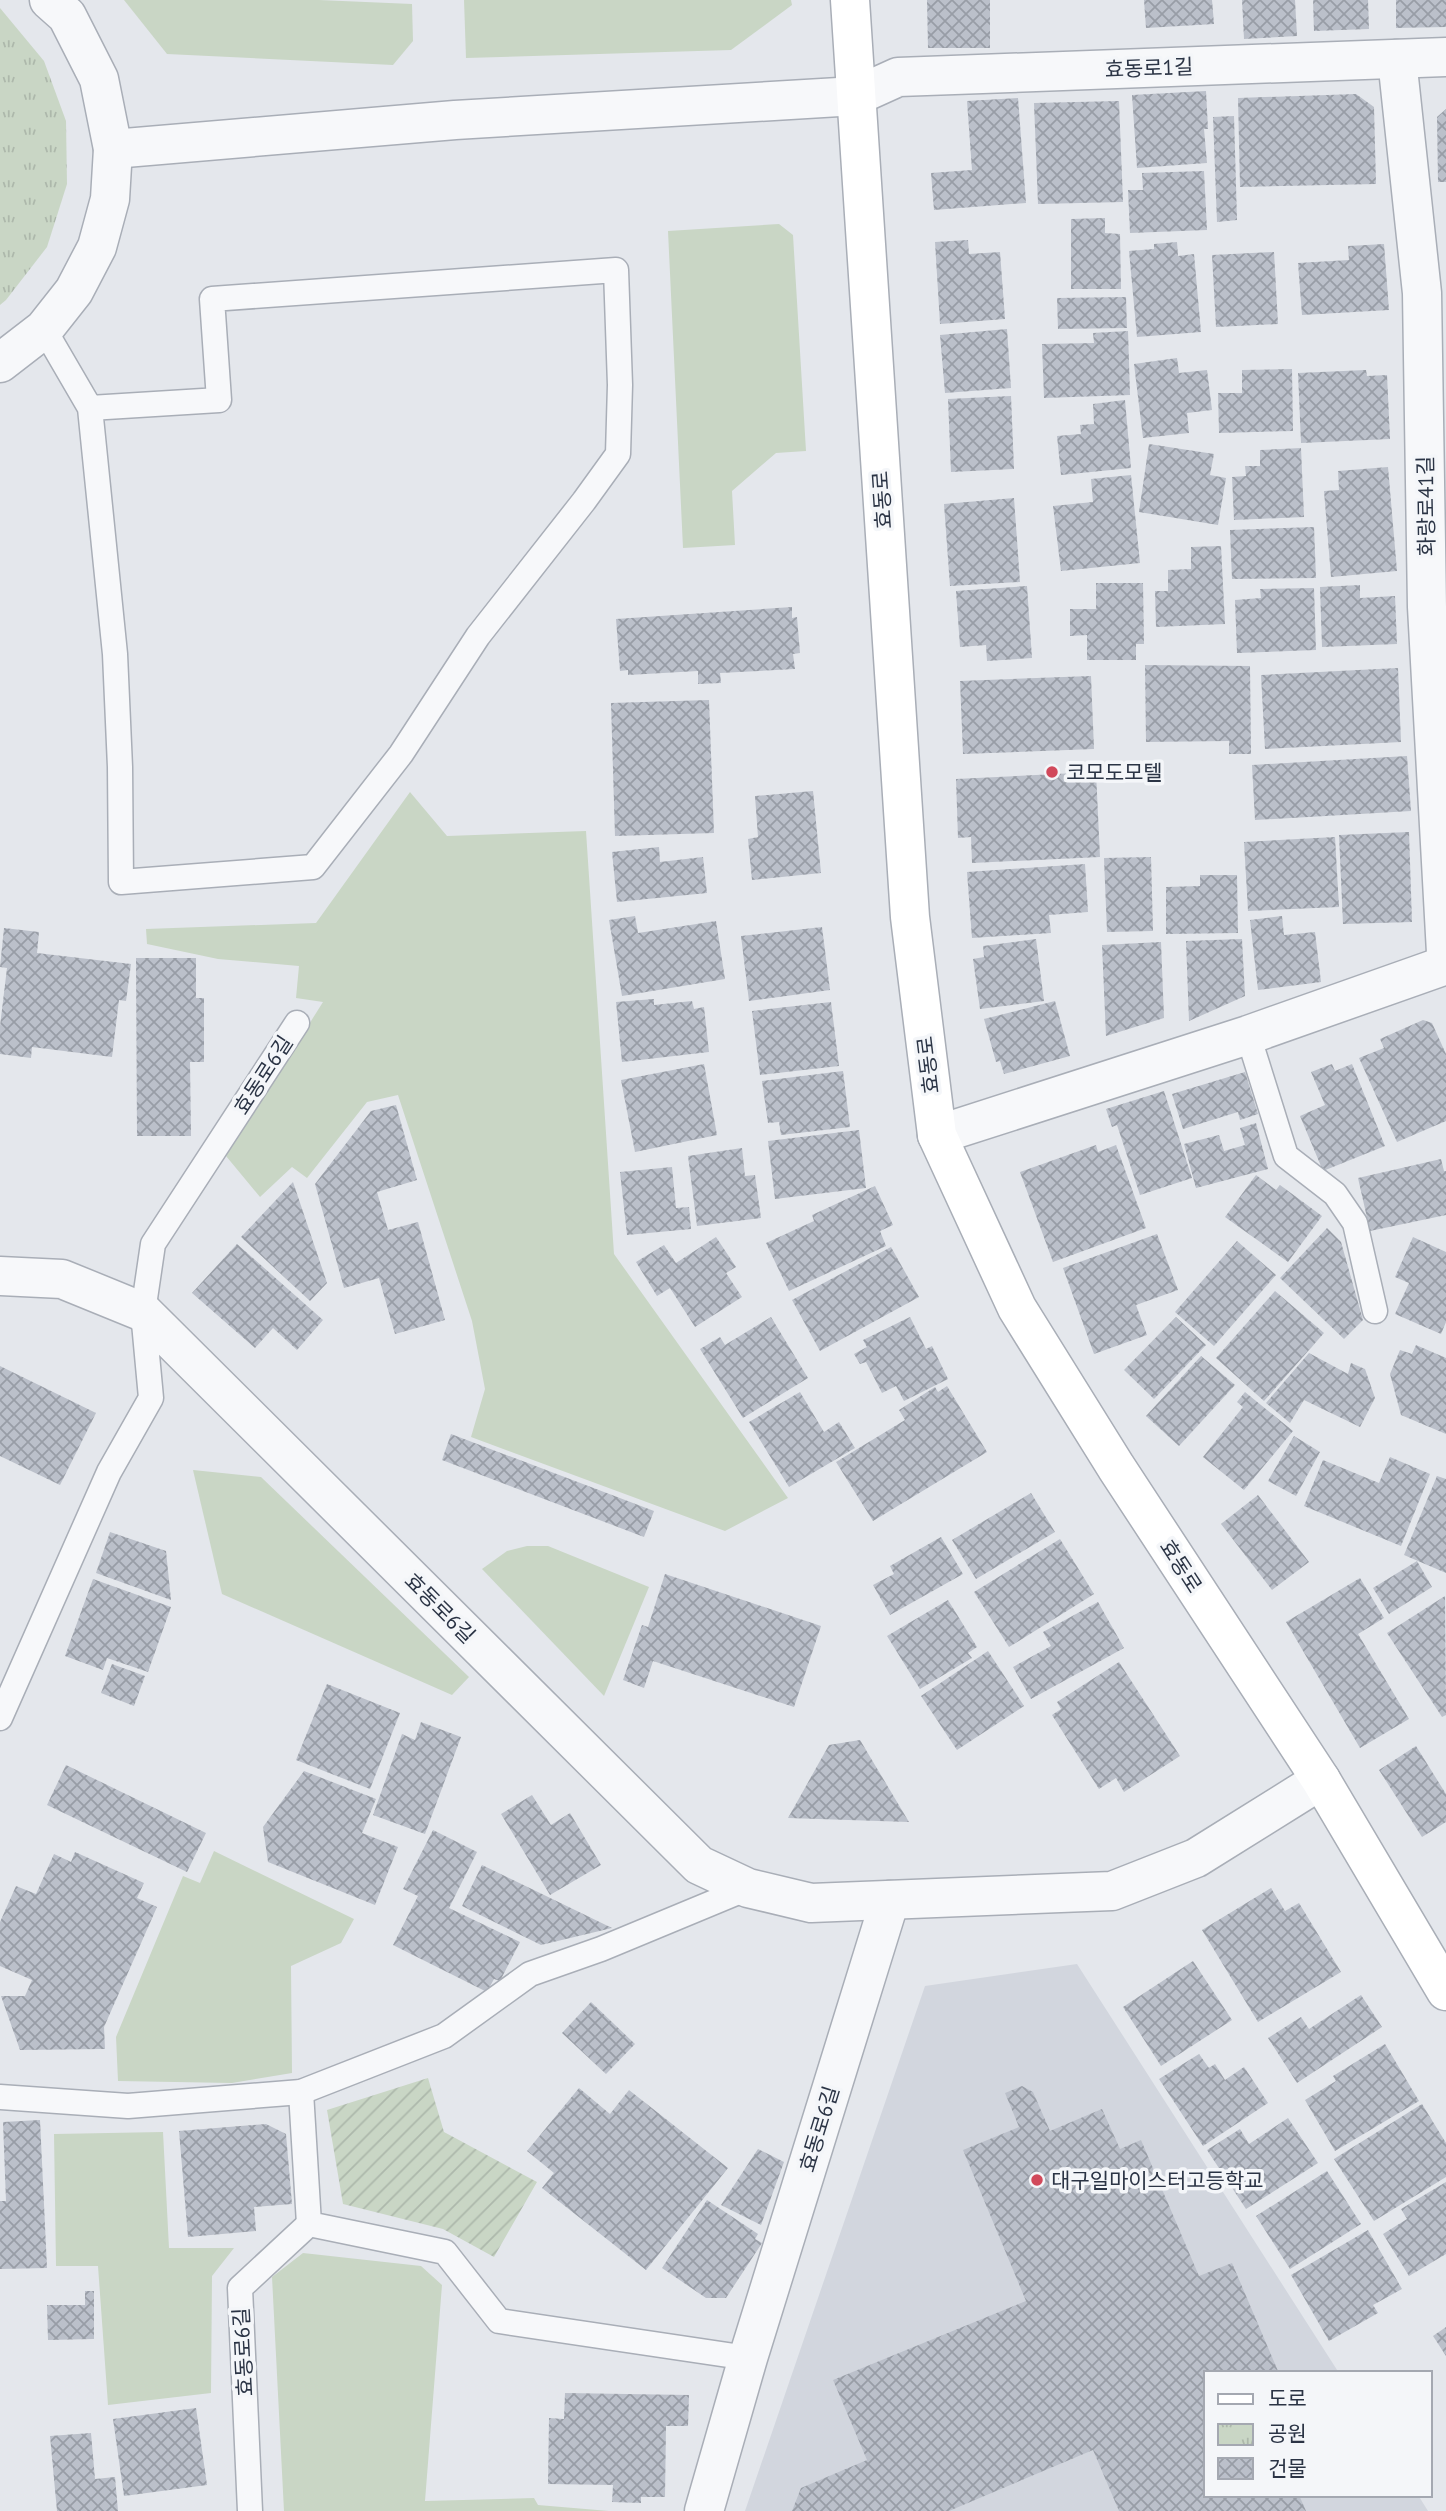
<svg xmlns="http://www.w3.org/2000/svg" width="1446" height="2511" viewBox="0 0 1446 2511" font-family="'PT Sans','Noto Sans KR',sans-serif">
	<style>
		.built { fill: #d2d6de }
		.grass { fill: #c9d6c5 }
		.park { fill: url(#park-tufts) }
		.garden { fill: url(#garden-furrows) }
		.building { fill: url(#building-cross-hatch) }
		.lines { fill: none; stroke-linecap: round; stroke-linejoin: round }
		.service-casing { stroke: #a9aeb7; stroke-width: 27 }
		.minor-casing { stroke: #a9aeb7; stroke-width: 41 }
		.tertiary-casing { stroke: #a9aeb7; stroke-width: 41 }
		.secondary-casing { stroke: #a9aeb7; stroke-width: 41 }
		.service { stroke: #f7f8fa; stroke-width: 24 }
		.minor { stroke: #f7f8fa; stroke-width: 38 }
		.tertiary { stroke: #f7f8fa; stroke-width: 38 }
		.secondary { stroke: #fff; stroke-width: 38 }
		.poi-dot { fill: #d1495b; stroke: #f4f6f9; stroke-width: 2.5 }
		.labels { text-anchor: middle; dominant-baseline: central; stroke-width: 7; stroke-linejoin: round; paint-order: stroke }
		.street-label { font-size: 21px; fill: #2b3445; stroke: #f4f6f9 }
		.poi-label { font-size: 21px; fill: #2b3445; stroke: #f4f6f9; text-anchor: start }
	</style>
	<defs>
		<pattern id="park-tufts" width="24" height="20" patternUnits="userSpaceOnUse" patternTransform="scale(1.75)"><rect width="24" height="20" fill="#c9d6c5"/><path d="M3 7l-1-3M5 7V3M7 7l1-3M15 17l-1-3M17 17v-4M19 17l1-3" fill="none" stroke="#adb8ab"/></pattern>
		<pattern id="garden-furrows" width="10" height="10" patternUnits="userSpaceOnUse" patternTransform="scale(1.75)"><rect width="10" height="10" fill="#c9d6c5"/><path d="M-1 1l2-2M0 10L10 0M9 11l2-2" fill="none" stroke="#adb8ab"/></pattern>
		<pattern id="building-cross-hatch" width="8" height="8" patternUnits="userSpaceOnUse" patternTransform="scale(1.75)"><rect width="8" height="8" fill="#bbc0ca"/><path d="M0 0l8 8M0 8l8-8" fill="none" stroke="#989da6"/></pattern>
	</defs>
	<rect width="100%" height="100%" fill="#e4e7ec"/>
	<polygon class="built" points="1077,1964 1339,2373 1206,2373 1206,2495 1418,2495 1428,2511 745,2511 925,1986"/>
	<g class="grass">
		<polygon points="124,0 319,0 412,4 413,41 393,65 167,54"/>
		<polygon points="464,0 791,0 792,5 731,50 466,58"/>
		<polygon points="779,224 793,235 806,451 776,453 732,491 735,545 683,548 668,231"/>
		<polygon points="410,792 447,836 586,831 614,1254 788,1498 725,1531 471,1437 485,1389 472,1321 398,1095 367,1102 307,1178 292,1167 260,1197 226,1156 323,1002 296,998 299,966 218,959 147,944 146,929 316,923"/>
		<polygon points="193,1470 261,1477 469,1677 452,1695 222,1594"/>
		<polygon points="527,1546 548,1546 649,1587 604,1696 482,1569 507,1551"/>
		<polygon points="214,1851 354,1919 341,1943 291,1966 292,2073 232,2083 118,2081 116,2037 183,1876 200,1883"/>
		<polygon points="163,2132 169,2248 234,2248 212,2276 211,2393 108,2405 98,2266 56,2266 54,2134"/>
		<polygon points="303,2253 421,2266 442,2285 425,2501 534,2498 538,2505 609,2511 284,2511 272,2277"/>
	</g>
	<polygon class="park" points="0,8 44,61 66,121 67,184 47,247 6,300 0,305"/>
	<polygon class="garden" points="428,2078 444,2132 537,2182 494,2257 443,2229 343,2204 327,2110"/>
	<g class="building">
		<polygon points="927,0 990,0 990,48 928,48"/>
		<polygon points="1144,0 1212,0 1214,24 1146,28"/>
		<polygon points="1242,0 1295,0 1297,36 1244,39"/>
		<polygon points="1313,0 1368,0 1369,29 1314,31"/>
		<polygon points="1396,0 1446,0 1446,27 1396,28"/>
		<polygon points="1206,91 1208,129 1204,129 1207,163 1137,168 1132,95"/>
		<polygon points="1356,94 1374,107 1376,184 1240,187 1238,98"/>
		<polygon points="1018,98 1026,203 934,210 931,173 972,170 967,101"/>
		<polygon points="1119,101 1123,202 1038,204 1034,103"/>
		<polygon points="1446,109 1446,182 1438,182 1437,117"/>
		<polygon points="1234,116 1237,220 1217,222 1213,117"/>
		<polygon points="1204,171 1207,230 1130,233 1128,190 1143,190 1142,173"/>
		<polygon points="1105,218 1105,233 1120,234 1121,289 1071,289 1071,219"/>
		<polygon points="968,240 969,254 1000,252 1005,319 940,324 935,242"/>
		<polygon points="1177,242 1178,256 1194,254 1201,332 1137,337 1129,251 1154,249 1154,244"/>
		<polygon points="1384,244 1389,310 1302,315 1298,263 1349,260 1348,246"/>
		<polygon points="1274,252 1278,324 1216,327 1212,255"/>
		<polygon points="1126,297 1127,328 1058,329 1057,298"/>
		<polygon points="1007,329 1011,388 945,393 940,335"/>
		<polygon points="1128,331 1130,395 1044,398 1042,344 1094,343 1093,333"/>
		<polygon points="1177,358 1179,373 1207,370 1212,410 1187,413 1189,433 1143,438 1134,364"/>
		<polygon points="1292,369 1293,431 1219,433 1218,393 1242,393 1242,370"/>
		<polygon points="1366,370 1367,376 1387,375 1390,439 1301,443 1298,373"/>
		<polygon points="1011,396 1014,469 951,472 948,399"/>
		<polygon points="1125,400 1131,468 1061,475 1057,436 1081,434 1080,425 1094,424 1093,404"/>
		<polygon points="1149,444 1214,454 1210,475 1226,478 1218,525 1139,512"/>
		<polygon points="1301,448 1304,517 1234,520 1232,477 1246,476 1245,466 1260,466 1260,450"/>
		<polygon points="1388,467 1397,571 1331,577 1324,491 1339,490 1338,471"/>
		<polygon points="1131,475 1140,563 1061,571 1053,506 1093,502 1091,479"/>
		<polygon points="1014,498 1020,582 950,586 944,504"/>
		<polygon points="1314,527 1316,578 1232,579 1230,530"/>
		<polygon points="1221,546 1225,624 1156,627 1155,591 1168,591 1168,570 1191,569 1191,547"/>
		<polygon points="1096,583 1143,583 1144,644 1136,644 1136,660 1087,660 1087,635 1070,636 1070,609 1096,609"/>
		<polygon points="1360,585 1360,598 1395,596 1397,644 1322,647 1320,587"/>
		<polygon points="1027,586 1032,658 987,661 986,645 960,647 956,591"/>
		<polygon points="1314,588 1316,650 1237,653 1235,600 1261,598 1260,589"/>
		<polygon points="792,607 792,618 797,617 800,653 793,654 795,669 720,673 721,683 698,684 698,671 628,675 628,670 620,671 616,619"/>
		<polygon points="1145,665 1250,666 1251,754 1229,754 1229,741 1146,742"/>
		<polygon points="1398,668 1401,742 1265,749 1261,675"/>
		<polygon points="1091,676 1094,749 963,754 960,681"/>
		<polygon points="709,700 714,833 615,836 611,703"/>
		<polygon points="1407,756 1411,811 1255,820 1252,765"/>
		<polygon points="1096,772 1100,857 972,863 971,837 958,838 956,779"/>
		<polygon points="813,791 821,873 752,880 748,839 758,837 755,796"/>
		<polygon points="1409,832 1412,922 1343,924 1339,835"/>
		<polygon points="1335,837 1339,907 1248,911 1244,842"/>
		<polygon points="659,847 660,862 703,857 707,893 617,902 612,852"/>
		<polygon points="1151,857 1153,931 1107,932 1104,858"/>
		<polygon points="1085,864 1088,912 1049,915 1051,933 972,938 967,872"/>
		<polygon points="1200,875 1237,875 1238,933 1166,934 1166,887 1200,886"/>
		<polygon points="635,916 638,933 716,921 725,979 622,996 609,920"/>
		<polygon points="1282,916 1284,935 1315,932 1321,982 1258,990 1250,920"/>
		<polygon points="822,927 830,990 749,1001 741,936"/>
		<polygon points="4,928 39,932 37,953 131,964 126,1001 119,1000 112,1057 32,1047 31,1058 0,1054 0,1026 7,968 0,967"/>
		<polygon points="1036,939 1044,1001 980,1009 973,959 984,957 983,946"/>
		<polygon points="1242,939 1245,996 1189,1021 1186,941"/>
		<polygon points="1161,942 1164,1018 1106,1036 1102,945"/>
		<polygon points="136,958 196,958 196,998 204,998 204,1062 190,1062 191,1136 137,1136"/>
		<polygon points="654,999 654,1005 692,1001 694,1009 704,1007 709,1052 622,1062 616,1002"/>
		<polygon points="1055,1001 1070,1056 1004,1074 1000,1061 996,1062 984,1019"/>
		<polygon points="831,1002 839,1066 760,1075 752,1011"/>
		<polygon points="1423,1020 1432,1023 1446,1054 1446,1121 1397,1142 1359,1058 1384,1048 1380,1039"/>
		<polygon points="704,1064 717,1135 635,1152 621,1080"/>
		<polygon points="1332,1064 1335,1071 1352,1064 1385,1146 1323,1171 1300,1116 1325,1105 1311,1072"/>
		<polygon points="843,1071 850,1127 781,1135 779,1122 768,1123 762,1081"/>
		<polygon points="1245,1072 1258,1114 1240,1120 1238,1112 1183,1129 1172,1094"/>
		<polygon points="1164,1091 1192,1178 1140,1195 1117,1125 1112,1127 1106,1109"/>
		<polygon points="396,1105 417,1180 377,1192 388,1230 418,1222 445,1320 395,1334 379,1278 344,1288 315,1184 371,1111"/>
		<polygon points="1256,1123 1268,1169 1196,1188 1184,1144 1219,1135 1224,1151 1245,1145 1240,1128"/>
		<polygon points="859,1130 866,1188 775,1199 768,1141"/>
		<polygon points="1096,1145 1098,1152 1116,1145 1146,1228 1053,1262 1020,1172"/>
		<polygon points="742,1148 745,1176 755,1175 761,1218 697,1226 688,1156"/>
		<polygon points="1441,1159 1444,1171 1446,1171 1446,1215 1370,1231 1358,1178"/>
		<polygon points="672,1167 676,1208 689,1207 691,1229 627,1235 620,1172"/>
		<polygon points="1256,1175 1276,1190 1280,1185 1322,1216 1288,1262 1225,1217"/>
		<polygon points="293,1182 327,1283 310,1301 241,1237"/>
		<polygon points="875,1186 893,1225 880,1231 886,1246 789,1291 766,1243 814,1221 812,1215"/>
		<polygon points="1327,1228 1341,1242 1363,1320 1344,1339 1280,1278"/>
		<polygon points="1157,1234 1178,1290 1136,1305 1147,1335 1094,1354 1063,1268"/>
		<polygon points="716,1237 736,1267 726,1273 742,1297 695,1327 670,1288 657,1296 636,1262 664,1245 676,1263"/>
		<polygon points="1413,1237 1446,1252 1446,1322 1441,1334 1395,1314 1409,1283 1395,1277"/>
		<polygon points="1237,1241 1276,1275 1214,1346 1175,1312"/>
		<polygon points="237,1244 323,1320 297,1350 273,1328 255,1348 192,1293"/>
		<polygon points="891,1247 919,1297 820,1351 792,1300"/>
		<polygon points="1275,1291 1324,1333 1264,1401 1216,1358"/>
		<polygon points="771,1317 808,1378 743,1418 700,1349 720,1337 725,1345"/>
		<polygon points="910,1317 926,1349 932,1346 948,1379 904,1401 896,1386 882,1393 866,1362 860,1364 854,1354 867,1347 863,1340"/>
		<polygon points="1176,1317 1206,1345 1154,1399 1124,1370"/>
		<polygon points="1416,1345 1446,1358 1446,1434 1401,1415 1390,1374 1400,1350 1412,1354"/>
		<polygon points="1309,1353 1348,1374 1351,1363 1365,1369 1375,1398 1360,1427 1304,1400 1290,1423 1266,1403"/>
		<polygon points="1201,1356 1235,1385 1179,1446 1146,1416"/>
		<polygon points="0,1366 96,1413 60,1485 0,1456"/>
		<polygon points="947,1386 987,1452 873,1521 836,1462 905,1420 899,1410 935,1387 938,1392"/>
		<polygon points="800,1392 824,1432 839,1422 855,1448 789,1487 749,1422"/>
		<polygon points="1245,1392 1293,1431 1244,1490 1203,1457 1243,1407 1237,1402"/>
		<polygon points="451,1434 654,1511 644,1537 442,1460"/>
		<polygon points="1294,1436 1320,1452 1296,1496 1268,1481"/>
		<polygon points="1390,1457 1430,1474 1401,1546 1304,1506 1323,1460 1379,1483"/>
		<polygon points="1437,1476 1446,1479 1446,1573 1404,1555"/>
		<polygon points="1031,1493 1055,1532 976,1579 952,1540"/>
		<polygon points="1258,1495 1309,1562 1272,1590 1221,1524"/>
		<polygon points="110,1532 166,1551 171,1600 96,1573"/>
		<polygon points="941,1537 963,1574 890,1615 873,1585 894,1574 890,1566"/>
		<polygon points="1060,1539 1094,1594 1009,1647 974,1592"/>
		<polygon points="1417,1561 1432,1587 1389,1614 1373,1588"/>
		<polygon points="665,1574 821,1626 794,1707 653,1661 644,1688 623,1680 642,1625 648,1627"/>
		<polygon points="1360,1578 1384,1618 1358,1634 1409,1719 1360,1748 1286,1622"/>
		<polygon points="93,1579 171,1607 148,1672 107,1658 103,1670 65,1656"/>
		<polygon points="1445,1596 1446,1715 1442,1717 1387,1633"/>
		<polygon points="948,1600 977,1647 968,1653 972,1658 920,1689 887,1636"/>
		<polygon points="1098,1602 1124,1648 1031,1699 1013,1667 1051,1646 1043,1632"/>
		<polygon points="988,1651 1024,1706 957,1750 921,1696"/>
		<polygon points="1119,1662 1180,1756 1124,1792 1116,1778 1099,1789 1052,1715 1061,1709 1057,1702"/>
		<polygon points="112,1664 145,1676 134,1706 101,1693"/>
		<polygon points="327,1684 400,1713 370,1789 296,1760"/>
		<polygon points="421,1722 461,1737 425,1834 373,1815 402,1734 415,1740"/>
		<polygon points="860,1740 909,1822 788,1818 829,1745"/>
		<polygon points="1416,1746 1446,1794 1446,1822 1422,1837 1379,1770"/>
		<polygon points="66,1765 206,1833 187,1872 47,1805"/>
		<polygon points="304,1771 376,1799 362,1833 398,1847 375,1905 268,1862 263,1827"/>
		<polygon points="532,1795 551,1825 570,1813 601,1865 550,1895 501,1814"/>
		<polygon points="433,1830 477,1852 449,1908 520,1942 500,1981 494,1979 487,1992 393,1945 418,1896 403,1889"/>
		<polygon points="75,1852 144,1883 137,1898 157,1907 104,2027 105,2049 20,2050 1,1996 25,1996 32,1980 0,1966 0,1922 16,1886 36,1894 54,1854 71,1862"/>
		<polygon points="482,1865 612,1928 541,1945 462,1906"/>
		<polygon points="1271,1888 1285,1911 1299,1903 1341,1972 1258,2022 1202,1930"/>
		<polygon points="1193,1961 1232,2020 1161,2066 1123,2007"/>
		<polygon points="1361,1995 1382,2027 1297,2083 1268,2038 1301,2017 1309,2029"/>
		<polygon points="591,2002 635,2044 606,2074 562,2033"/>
		<polygon points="1385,2044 1419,2101 1335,2151 1305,2100 1336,2081 1333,2076"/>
		<polygon points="1199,2054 1209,2068 1215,2064 1225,2080 1244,2067 1268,2103 1203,2146 1159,2079"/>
		<polygon points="1022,2086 1033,2092 1050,2131 1102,2109 1120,2149 1141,2140 1199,2276 1232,2263 1278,2371 1274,2373 1206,2373 1206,2495 1299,2495 1306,2511 1119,2511 1093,2450 949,2511 792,2511 801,2488 867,2460 833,2380 1026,2301 963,2150 1019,2127 1005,2093"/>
		<polygon points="579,2088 610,2114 629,2090 728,2168 646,2270 542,2188 554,2173 527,2151"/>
		<polygon points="1422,2104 1446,2143 1446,2177 1374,2221 1334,2159"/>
		<polygon points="1288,2118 1318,2163 1246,2209 1207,2150 1240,2129 1249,2144"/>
		<polygon points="40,2120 47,2268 0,2269 0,2201 6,2201 3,2122"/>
		<polygon points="266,2124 286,2134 292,2204 254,2207 256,2231 188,2237 179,2131"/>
		<polygon points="758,2149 784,2162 761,2225 721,2205"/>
		<polygon points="1327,2171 1361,2224 1290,2269 1256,2216"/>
		<polygon points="1446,2182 1446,2254 1409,2276 1383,2234 1407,2219 1401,2209"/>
		<polygon points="707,2200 758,2234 755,2239 762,2243 726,2298 706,2298 662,2268"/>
		<polygon points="1368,2230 1402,2289 1373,2305 1378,2313 1329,2341 1291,2275"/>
		<polygon points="85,2291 94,2291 94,2339 48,2340 47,2305 85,2305"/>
		<polygon points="1446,2327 1446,2356 1433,2336"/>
		<polygon points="565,2393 689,2395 688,2426 666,2426 665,2497 641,2497 641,2503 612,2502 613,2485 548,2484 549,2418 564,2419"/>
		<polygon points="196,2408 207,2485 124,2496 113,2419"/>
		<polygon points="91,2433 95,2479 115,2477 118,2511 57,2511 50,2436"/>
	</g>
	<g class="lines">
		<defs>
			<g id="service">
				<polyline points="44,329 90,408 115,654 120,767 121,882 313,867 401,754 478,636 584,501 618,454 620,385 616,270 212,299 219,400 90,408"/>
				<polyline points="1248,1035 1286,1156 1335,1194 1355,1223 1375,1311"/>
				<polyline points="0,1718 109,1472 151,1398 143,1312 153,1244 297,1023"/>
				<polyline points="301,2092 309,2224 445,2252 499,2321 748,2358"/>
				<polyline points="0,2097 128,2106 301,2092 444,2036 530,1974 601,1949 748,1888"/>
				<polyline points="250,2511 240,2288 309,2224"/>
			</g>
			<g id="minor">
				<polyline points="1397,59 1422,293 1427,607 1446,953"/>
				<polyline points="856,96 898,77 1446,57"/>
				<polyline points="937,1135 1248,1035 1446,965"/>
				<polyline points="0,1276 62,1279 143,1312 699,1865 748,1888 811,1903 1112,1891 1196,1858 1321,1780"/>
				<polyline points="704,2511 748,2358 890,1900"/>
			</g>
			<g id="tertiary">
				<polyline points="113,149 455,120 856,96"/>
				<polyline points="0,363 44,329 74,291 97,247 110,199 113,149 99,79 67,16 49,0"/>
			</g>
			<polyline id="secondary" points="850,0 910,917 937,1135 1017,1308 1116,1467 1321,1780 1446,1991"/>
		</defs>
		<use href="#service" class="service-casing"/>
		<use href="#minor" class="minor-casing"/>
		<use href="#tertiary" class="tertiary-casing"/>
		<use href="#secondary" class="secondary-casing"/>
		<use href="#service" class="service"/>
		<use href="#minor" class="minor"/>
		<use href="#tertiary" class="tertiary"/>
		<use href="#secondary" class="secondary"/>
	</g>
	<g class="poi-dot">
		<circle cx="1052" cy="772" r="7"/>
		<circle cx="1037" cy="2180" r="7"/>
	</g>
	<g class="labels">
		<g class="street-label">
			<text transform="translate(1149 68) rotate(-2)">효동로1길</text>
			<text transform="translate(882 500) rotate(-94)">효동로</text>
			<text transform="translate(1426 506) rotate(-91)">화랑로41길</text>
			<text transform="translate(928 1065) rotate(-97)">효동로</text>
			<text transform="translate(263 1075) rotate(-57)">효동로6길</text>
			<text transform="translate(1181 1566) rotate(57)">효동로</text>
			<text transform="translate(440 1608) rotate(45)">효동로6길</text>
			<text transform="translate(819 2129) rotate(-73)">효동로6길</text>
			<text transform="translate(243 2352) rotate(-93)">효동로6길</text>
		</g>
		<g class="poi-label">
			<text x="1066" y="772">코모도모텔</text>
			<text x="1051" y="2180">대구일마이스터고등학교</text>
		</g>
	</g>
	<rect x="1204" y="2371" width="228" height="126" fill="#f4f6f9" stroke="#a4a8b1" stroke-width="2"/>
	<rect x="1218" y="2394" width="35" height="10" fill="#ffffff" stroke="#a4a8b1" stroke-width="2"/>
	<text x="1268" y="2406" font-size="21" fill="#2b3445">도로</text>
	<rect x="1218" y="2424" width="35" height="21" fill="url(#park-tufts)" stroke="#a4a8b1" stroke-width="2"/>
	<text x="1268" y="2441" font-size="21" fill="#2b3445">공원</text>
	<rect x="1218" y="2458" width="35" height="21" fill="url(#building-cross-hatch)" stroke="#a4a8b1" stroke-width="2"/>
	<text x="1268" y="2476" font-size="21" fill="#2b3445">건물</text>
</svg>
